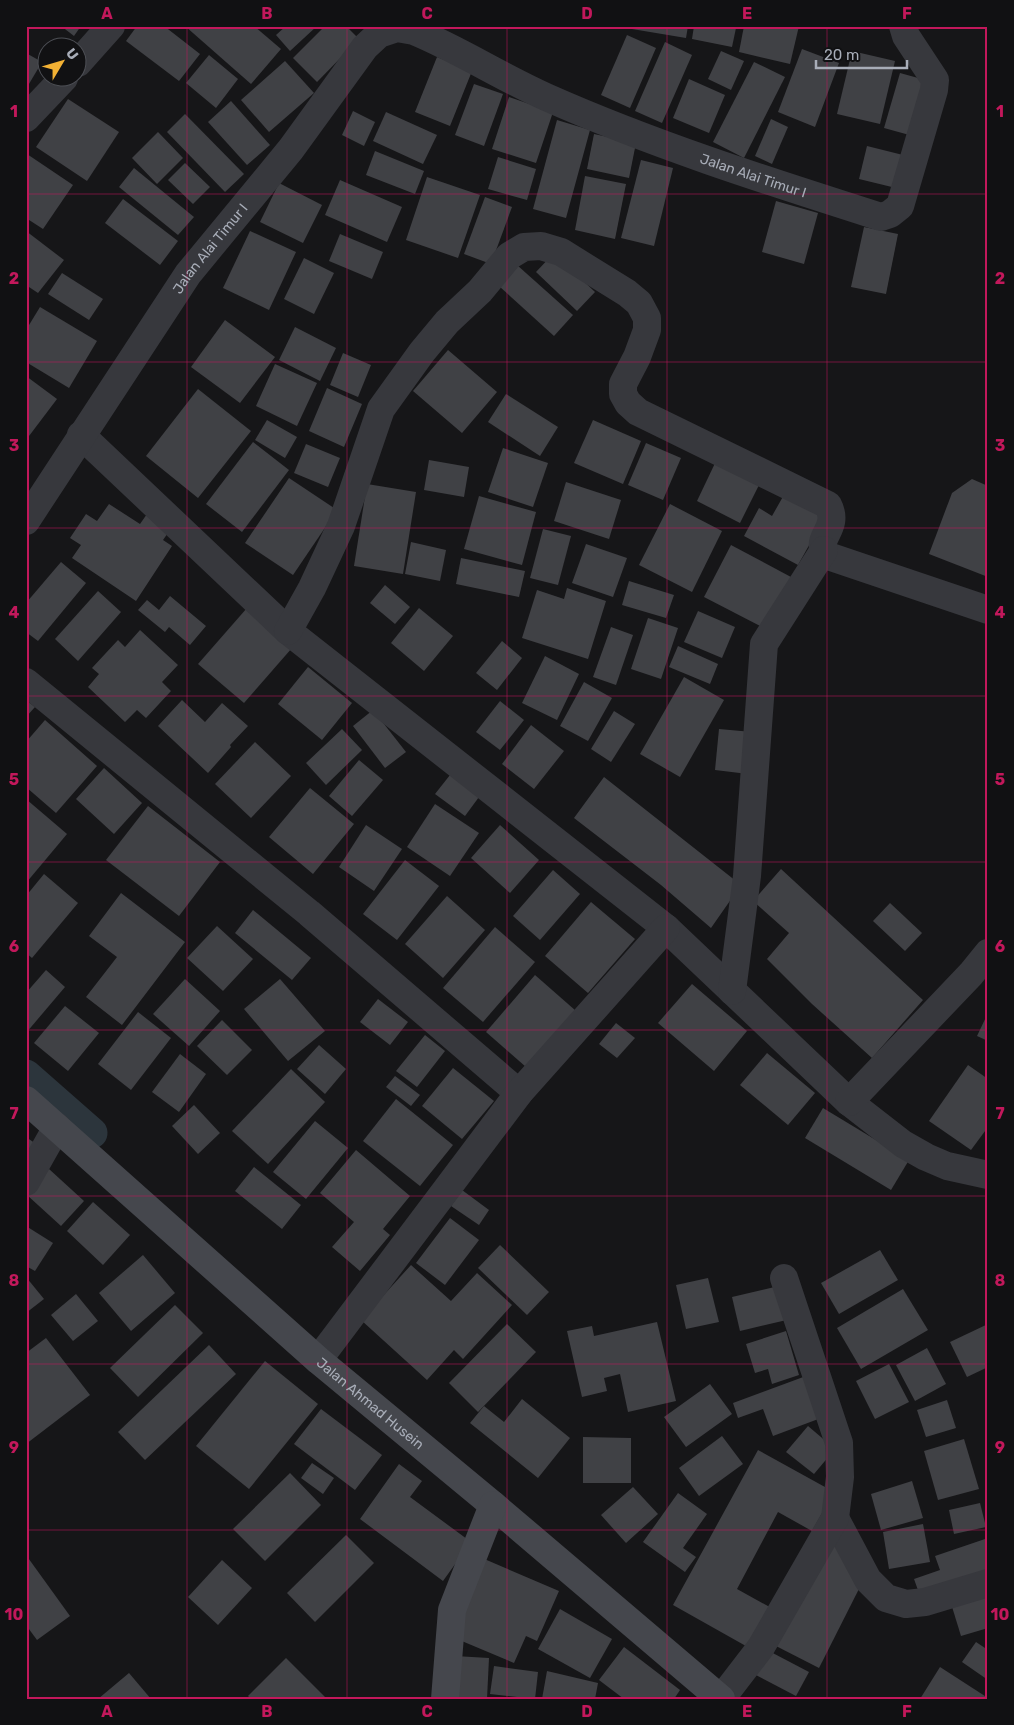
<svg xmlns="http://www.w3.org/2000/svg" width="1014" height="1725" viewBox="0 0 1014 1725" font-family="Rubik,sans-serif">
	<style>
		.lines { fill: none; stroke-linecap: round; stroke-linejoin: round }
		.canal { stroke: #2c353c; stroke-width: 31 }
		.building { fill: #404145 }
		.street { stroke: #37383d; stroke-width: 28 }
		.secondary { stroke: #45474d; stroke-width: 28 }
		.grid { fill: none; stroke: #c2185b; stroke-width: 1; stroke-opacity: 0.55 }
		.labels { text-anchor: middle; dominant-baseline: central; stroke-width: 4.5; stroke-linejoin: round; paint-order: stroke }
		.street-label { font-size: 14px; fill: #a8adb8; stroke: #111113 }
		.neatline { fill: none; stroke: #c2185b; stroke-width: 2 }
		.grid-label { font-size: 16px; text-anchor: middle; font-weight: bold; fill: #c2185b }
	</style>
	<rect width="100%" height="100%" fill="#161618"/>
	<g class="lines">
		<polyline class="canal" points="26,1075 92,1133"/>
	</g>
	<g class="building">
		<polygon points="61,26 81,26 74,36"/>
		<polygon points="137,26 164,26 200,54 179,81 126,41"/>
		<polygon points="185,26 254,26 281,49 251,84"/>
		<polygon points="286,26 317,26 290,51 276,35"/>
		<polygon points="325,26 346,26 359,39 317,82 293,58"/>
		<polygon points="632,26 688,26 686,38 632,29"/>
		<polygon points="694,26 727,26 736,28 732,47 692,39"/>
		<polygon points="744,26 799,26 790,64 739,52"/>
		<polygon points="627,35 656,48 630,108 601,95"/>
		<polygon points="665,42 692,55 662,123 635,111"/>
		<polygon points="802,49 839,63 815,127 778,112"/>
		<polygon points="721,51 744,61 731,90 708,79"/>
		<polygon points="852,51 895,61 880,124 837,114"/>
		<polygon points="26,53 42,62 26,89"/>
		<polygon points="209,55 238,79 216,108 186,83"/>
		<polygon points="437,57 472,71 450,126 415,112"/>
		<polygon points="285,61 314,93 269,132 241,100"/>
		<polygon points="754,62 785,77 744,158 713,142"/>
		<polygon points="900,73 929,81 913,136 884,128"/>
		<polygon points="689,79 725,95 709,133 673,118"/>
		<polygon points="474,84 503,94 484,146 455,135"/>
		<polygon points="509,97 553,112 536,163 492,149"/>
		<polygon points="68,99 119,132 87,181 36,147"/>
		<polygon points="231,101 270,145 247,165 208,122"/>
		<polygon points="353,111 375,122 364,146 342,135"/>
		<polygon points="386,112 437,135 423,164 373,141"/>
		<polygon points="185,114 244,174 225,192 167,132"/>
		<polygon points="771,119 788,127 772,164 755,156"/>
		<polygon points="557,120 590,130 566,218 533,209"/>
		<polygon points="158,132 183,158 157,184 132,158"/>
		<polygon points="594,134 636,143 629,178 587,169"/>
		<polygon points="867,146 903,155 896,188 859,179"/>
		<polygon points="375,151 424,171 415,194 366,175"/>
		<polygon points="27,154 73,185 43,229 26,218"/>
		<polygon points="498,157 536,169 527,200 488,189"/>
		<polygon points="641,160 673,168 654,246 621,238"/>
		<polygon points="185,163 210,187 193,204 168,180"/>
		<polygon points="134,168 194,217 178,235 119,187"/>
		<polygon points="585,176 626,184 615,239 575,230"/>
		<polygon points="427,177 480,195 458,258 406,240"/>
		<polygon points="340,180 402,207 387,242 325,215"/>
		<polygon points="279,183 322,205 303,243 260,222"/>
		<polygon points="485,197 512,207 491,264 464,254"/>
		<polygon points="123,199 178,241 160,265 105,223"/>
		<polygon points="776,201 818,213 804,264 762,252"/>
		<polygon points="864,227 898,234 886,294 851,287"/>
		<polygon points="26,231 64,260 38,293 26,285"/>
		<polygon points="250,231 296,252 269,310 223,288"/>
		<polygon points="340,234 383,252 372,279 329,261"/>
		<polygon points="554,253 595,292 577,311 536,272"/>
		<polygon points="304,258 334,273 314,314 284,299"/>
		<polygon points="517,265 573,315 554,336 499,286"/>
		<polygon points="62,273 103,299 89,320 48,294"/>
		<polygon points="40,307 97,341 69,388 26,362 26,330"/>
		<polygon points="225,320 275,357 240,403 191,367"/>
		<polygon points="295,327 336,348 320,381 279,360"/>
		<polygon points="448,350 497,392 462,433 413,391"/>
		<polygon points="343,353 371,365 358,397 330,385"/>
		<polygon points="275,364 317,383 297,426 256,406"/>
		<polygon points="26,376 57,399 26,440"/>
		<polygon points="327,388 362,404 344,447 309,431"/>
		<polygon points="198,389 251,431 198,498 146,456"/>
		<polygon points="506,394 558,427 540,456 488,422"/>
		<polygon points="267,420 297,437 285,458 255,440"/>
		<polygon points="593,420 641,441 623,484 574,463"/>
		<polygon points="253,442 289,470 242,532 206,504"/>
		<polygon points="646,443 681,458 663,500 628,485"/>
		<polygon points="306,444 340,458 328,487 294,473"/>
		<polygon points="503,448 548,463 533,507 488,492"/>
		<polygon points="717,459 761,481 740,523 697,501"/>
		<polygon points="429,460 469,467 464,497 424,490"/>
		<polygon points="289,478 337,510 293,575 245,543"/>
		<polygon points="972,479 988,486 988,577 929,554 952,493"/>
		<polygon points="566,482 621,500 609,539 554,521"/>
		<polygon points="367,484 416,492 403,574 354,566"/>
		<polygon points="785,493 826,515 798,565 744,536 759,508 772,516"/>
		<polygon points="479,496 536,512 522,565 464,549"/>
		<polygon points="109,504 140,524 147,514 170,530 163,540 172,546 136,601 72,558 81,545 70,538 86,514 97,521"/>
		<polygon points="670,504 722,531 692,592 639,565"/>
		<polygon points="543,529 571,536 558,585 530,578"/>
		<polygon points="411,542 446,550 440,581 405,574"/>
		<polygon points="586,544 627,558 613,597 572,583"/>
		<polygon points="731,545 791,577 764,628 704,597"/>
		<polygon points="461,558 525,571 519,597 456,584"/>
		<polygon points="61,562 86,583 38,641 26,632 26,603"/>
		<polygon points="629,581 674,595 666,618 622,605"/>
		<polygon points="385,585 410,607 395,624 370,603"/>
		<polygon points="567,588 606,601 588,659 522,638 537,590 564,599"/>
		<polygon points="98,591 121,612 78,661 55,639"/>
		<polygon points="170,596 206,626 190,645 169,627 165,632 138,610 147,600 159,610"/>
		<polygon points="247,608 292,648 244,703 198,664"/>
		<polygon points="419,608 453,636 424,671 391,643"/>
		<polygon points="698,611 735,627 722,658 684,642"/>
		<polygon points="648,618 678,628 661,679 631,669"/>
		<polygon points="611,627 633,635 616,685 593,677"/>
		<polygon points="140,630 178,665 162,682 171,691 146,718 137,710 125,722 88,687 99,674 92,668 118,640 125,647"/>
		<polygon points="502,641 522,658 497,690 476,673"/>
		<polygon points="678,646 718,664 710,684 669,667"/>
		<polygon points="545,656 579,674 557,720 522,703"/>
		<polygon points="308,667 352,703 322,740 278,704"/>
		<polygon points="684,677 724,700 680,777 640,754"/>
		<polygon points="584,682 612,698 588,741 560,726"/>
		<polygon points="26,700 35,707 26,717"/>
		<polygon points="182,700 205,722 222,703 248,726 230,745 231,747 208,773 158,726"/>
		<polygon points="500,701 524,720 500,750 476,732"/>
		<polygon points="373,710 406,752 385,768 353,726"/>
		<polygon points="614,711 635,724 611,762 591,749"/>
		<polygon points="45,720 97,766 56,813 26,787 26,742"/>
		<polygon points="531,725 564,751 534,789 502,764"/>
		<polygon points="342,729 362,750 326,785 306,763"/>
		<polygon points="719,729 752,732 748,774 715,770"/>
		<polygon points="255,742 291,776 251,818 215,784"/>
		<polygon points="359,760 383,780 352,816 329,796"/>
		<polygon points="104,768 142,803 114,834 76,799"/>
		<polygon points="450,775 479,797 465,816 435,794"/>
		<polygon points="604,777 741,885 711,928 661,885 574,818"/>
		<polygon points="310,788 354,824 313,874 269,837"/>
		<polygon points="26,799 67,834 26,883"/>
		<polygon points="435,804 479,833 450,876 407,847"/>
		<polygon points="148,806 220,862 179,916 106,860"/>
		<polygon points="366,825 402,849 374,891 339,867"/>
		<polygon points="500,825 539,860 510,893 471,858"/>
		<polygon points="405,860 439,886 397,940 363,914"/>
		<polygon points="781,869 923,1000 872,1058 812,1004 767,959 789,933 753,901"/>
		<polygon points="553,870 580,894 540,940 513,916"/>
		<polygon points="44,874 78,903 32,958 26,953 26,896"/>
		<polygon points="121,893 185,942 122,1025 86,997 117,957 89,936"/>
		<polygon points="447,896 485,930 443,978 405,944"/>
		<polygon points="591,902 635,939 588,993 545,956"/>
		<polygon points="890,903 922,933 905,951 873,921"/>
		<polygon points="253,910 311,958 292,980 235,933"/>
		<polygon points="217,926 253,959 223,991 187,958"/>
		<polygon points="495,927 535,962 483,1022 443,988"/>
		<polygon points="46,970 65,987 26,1033 26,993"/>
		<polygon points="535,975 584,1018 534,1074 486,1032"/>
		<polygon points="185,979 220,1011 189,1046 153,1014"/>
		<polygon points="280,979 325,1031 288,1061 244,1009"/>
		<polygon points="692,984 747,1031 714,1071 658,1023"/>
		<polygon points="378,999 408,1022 390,1045 360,1022"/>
		<polygon points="65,1006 99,1033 68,1071 34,1043"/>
		<polygon points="138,1012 171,1038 131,1090 98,1064"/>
		<polygon points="988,1013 988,1041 977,1036"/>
		<polygon points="222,1020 252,1050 227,1075 197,1046"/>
		<polygon points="616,1023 635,1038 617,1058 599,1044"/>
		<polygon points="425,1035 445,1051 417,1087 396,1071"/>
		<polygon points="319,1045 346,1069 325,1094 297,1069"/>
		<polygon points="767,1053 815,1093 788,1125 740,1085"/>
		<polygon points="180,1054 206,1074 179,1112 152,1092"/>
		<polygon points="968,1065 988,1079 988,1127 971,1150 929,1121"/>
		<polygon points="453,1068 494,1101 462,1139 422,1106"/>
		<polygon points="291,1069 325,1102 268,1164 232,1131"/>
		<polygon points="395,1076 420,1095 411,1106 386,1087"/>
		<polygon points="396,1099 453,1145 420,1186 363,1141"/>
		<polygon points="194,1105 220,1133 198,1154 172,1126"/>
		<polygon points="823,1108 909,1160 891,1190 805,1138"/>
		<polygon points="315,1121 348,1148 306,1199 273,1172"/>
		<polygon points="26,1137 39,1146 26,1164"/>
		<polygon points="356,1150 410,1196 383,1229 390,1235 360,1271 332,1247 354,1222 320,1193"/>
		<polygon points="254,1167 301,1205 282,1229 235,1191"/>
		<polygon points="49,1169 84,1201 61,1226 27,1195"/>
		<polygon points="462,1190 489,1210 479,1225 451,1206"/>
		<polygon points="93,1202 130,1235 103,1265 67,1231"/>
		<polygon points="450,1218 479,1240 445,1285 416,1263"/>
		<polygon points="26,1226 53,1243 35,1271 26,1266"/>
		<polygon points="500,1245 549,1292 527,1315 478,1268"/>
		<polygon points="880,1250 898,1280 839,1314 821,1283"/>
		<polygon points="143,1255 175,1293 131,1331 99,1293"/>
		<polygon points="411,1265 451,1301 477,1273 512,1305 463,1359 454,1350 427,1380 361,1320"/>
		<polygon points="26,1277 44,1299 26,1313"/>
		<polygon points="708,1278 719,1322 686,1329 676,1285"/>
		<polygon points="783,1285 791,1319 740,1331 732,1297"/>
		<polygon points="903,1289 928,1330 861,1369 837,1328"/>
		<polygon points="76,1294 98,1321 73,1341 51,1315"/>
		<polygon points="175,1305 203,1333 138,1397 110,1368"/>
		<polygon points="657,1322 676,1401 628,1412 620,1374 604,1378 607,1391 582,1397 567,1331 592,1326 594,1336"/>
		<polygon points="507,1324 536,1352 478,1412 449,1383"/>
		<polygon points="988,1324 988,1367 967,1377 950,1342"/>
		<polygon points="786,1331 799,1375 772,1384 768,1369 755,1373 746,1344"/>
		<polygon points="46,1338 90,1395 26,1444 26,1353"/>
		<polygon points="209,1345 236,1374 145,1460 118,1432"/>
		<polygon points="927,1348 946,1384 915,1401 896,1365"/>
		<polygon points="265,1361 318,1404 249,1489 196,1446"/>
		<polygon points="889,1364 909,1402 875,1419 856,1381"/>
		<polygon points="806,1376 821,1418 773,1436 763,1409 738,1418 733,1403"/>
		<polygon points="710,1384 732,1414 686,1447 664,1417"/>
		<polygon points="522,1399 570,1438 538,1478 470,1423 484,1406 504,1422"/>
		<polygon points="947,1400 956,1428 926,1437 917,1410"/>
		<polygon points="321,1409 382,1455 355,1490 294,1444"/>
		<polygon points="808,1426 835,1449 814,1474 786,1452"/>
		<polygon points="722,1436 743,1464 699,1496 679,1468"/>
		<polygon points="583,1437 631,1438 631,1483 583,1483"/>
		<polygon points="964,1439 979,1489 938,1500 924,1451"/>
		<polygon points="758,1450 834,1492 812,1531 778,1512 737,1589 775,1610 753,1650 673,1605"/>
		<polygon points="312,1463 334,1478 323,1494 301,1478"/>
		<polygon points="399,1464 422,1481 410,1497 471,1542 443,1581 360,1519"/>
		<polygon points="290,1473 321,1505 265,1561 233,1529"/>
		<polygon points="912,1481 923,1518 881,1530 871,1494"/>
		<polygon points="633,1487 658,1514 626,1543 601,1515"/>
		<polygon points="678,1493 707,1514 683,1548 696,1557 685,1572 643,1542"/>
		<polygon points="980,1503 986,1527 954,1534 949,1510"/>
		<polygon points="923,1524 930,1562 889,1569 883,1532"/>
		<polygon points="833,1531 864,1579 819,1668 776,1646"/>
		<polygon points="346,1535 374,1563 315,1622 287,1593"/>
		<polygon points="985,1539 988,1547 988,1570 919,1593 914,1579 940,1570 935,1556"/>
		<polygon points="26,1555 70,1616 37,1640 26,1625"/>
		<polygon points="482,1558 559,1591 537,1641 526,1636 514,1663 457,1639 456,1619"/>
		<polygon points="222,1560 252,1588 218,1625 188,1597"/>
		<polygon points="988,1585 988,1628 961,1636 949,1597"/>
		<polygon points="560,1609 612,1639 590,1678 538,1649"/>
		<polygon points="976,1642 988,1650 988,1680 962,1662"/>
		<polygon points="624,1647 680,1690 674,1699 624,1699 599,1680"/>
		<polygon points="767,1650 809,1672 796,1696 754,1674"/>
		<polygon points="455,1656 489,1658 487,1699 452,1699"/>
		<polygon points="286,1658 327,1699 251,1699 248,1696"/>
		<polygon points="494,1666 538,1672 535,1699 490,1694"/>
		<polygon points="940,1667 988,1698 988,1699 920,1699"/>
		<polygon points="547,1671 598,1683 595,1699 542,1699"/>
		<polygon points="129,1673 151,1699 98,1699"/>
	</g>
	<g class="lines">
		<g class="street">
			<polyline points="78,63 111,26"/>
			<polyline points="26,118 64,78"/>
			<polyline points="81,435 288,631 666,928 849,1102 903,1144 926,1157 947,1166 988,1175"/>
			<path id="s1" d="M26 521 188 274 291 149 365 47 379 34 397 28 414 31C460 50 501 77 546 97 654 145 768 181 881 217L890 214 900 206 934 90 935 80 906 36 903 26"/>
			<path d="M288 631 312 588 341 526 381 409 422 352 447 322 480 291 509 256 524 247 541 246 561 252 627 293 639 303 647 318V330L637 357 623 384V394L628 403 638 412 828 505C839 526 820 535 823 548 824 552 828 555 831 557L988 610"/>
			<polyline points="26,682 309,913 519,1093"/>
			<polyline points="732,991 747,876 764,644 824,550"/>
			<polyline points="849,1102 971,974 988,953"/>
			<polyline points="26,1182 57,1127"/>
			<polyline points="318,1360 519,1093 666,928"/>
			<polyline points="835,1518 868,1580 886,1598 906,1604 925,1602 988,1583"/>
			<polyline points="721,1699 761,1647 835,1518 840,1477 839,1443 784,1278"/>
		</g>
		<g class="secondary">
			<path id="s2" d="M26 1100 318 1360 493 1505 721 1699"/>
			<polyline points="445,1699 452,1610 493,1505"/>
		</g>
	</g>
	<path class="grid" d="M187 26V1699M347 26V1699M507 26V1699M667 26V1699M827 26V1699M26 194H988M26 362H988M26 528H988M26 696H988M26 862H988M26 1030H988M26 1196H988M26 1364H988M26 1530H988"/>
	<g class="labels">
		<g class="street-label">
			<text stroke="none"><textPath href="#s1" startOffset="1008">Jalan Alai Timur I</textPath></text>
			<text stroke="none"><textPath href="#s1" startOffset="329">Jalan Alai Timur I</textPath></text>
			<text stroke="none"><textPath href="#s2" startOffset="459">Jalan Ahmad Husein</textPath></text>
		</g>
	</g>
	<rect width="1014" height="1725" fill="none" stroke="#111113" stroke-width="55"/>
	<g transform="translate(62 62) rotate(52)"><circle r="24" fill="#111113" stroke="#4d4f55"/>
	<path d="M0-4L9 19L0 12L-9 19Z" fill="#f2b134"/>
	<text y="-8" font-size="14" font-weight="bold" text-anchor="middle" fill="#a8adb8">U</text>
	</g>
	<path d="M816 60v8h91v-8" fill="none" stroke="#a8adb8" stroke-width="2.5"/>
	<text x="824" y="60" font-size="15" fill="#a8adb8" stroke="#111113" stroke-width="4" paint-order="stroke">20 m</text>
	<rect x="28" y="28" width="958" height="1670" class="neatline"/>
	<g class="grid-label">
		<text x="107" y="19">A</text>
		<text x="267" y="19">B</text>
		<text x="427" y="19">C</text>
		<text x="587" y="19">D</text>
		<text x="747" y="19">E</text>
		<text x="907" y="19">F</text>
		<text x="14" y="117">1</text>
		<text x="1000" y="117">1</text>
		<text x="14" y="284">2</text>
		<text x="1000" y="284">2</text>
		<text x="14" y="451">3</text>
		<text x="1000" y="451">3</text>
		<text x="14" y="618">4</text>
		<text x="1000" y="618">4</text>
		<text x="14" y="785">5</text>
		<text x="1000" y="785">5</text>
		<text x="14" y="952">6</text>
		<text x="1000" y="952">6</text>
		<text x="14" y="1119">7</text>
		<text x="1000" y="1119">7</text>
		<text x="14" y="1286">8</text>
		<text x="1000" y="1286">8</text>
		<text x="14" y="1453">9</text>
		<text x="1000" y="1453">9</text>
		<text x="14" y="1620">10</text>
		<text x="1000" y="1620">10</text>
		<text x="107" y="1717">A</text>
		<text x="267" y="1717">B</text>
		<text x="427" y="1717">C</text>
		<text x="587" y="1717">D</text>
		<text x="747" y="1717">E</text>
		<text x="907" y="1717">F</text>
	</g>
</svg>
